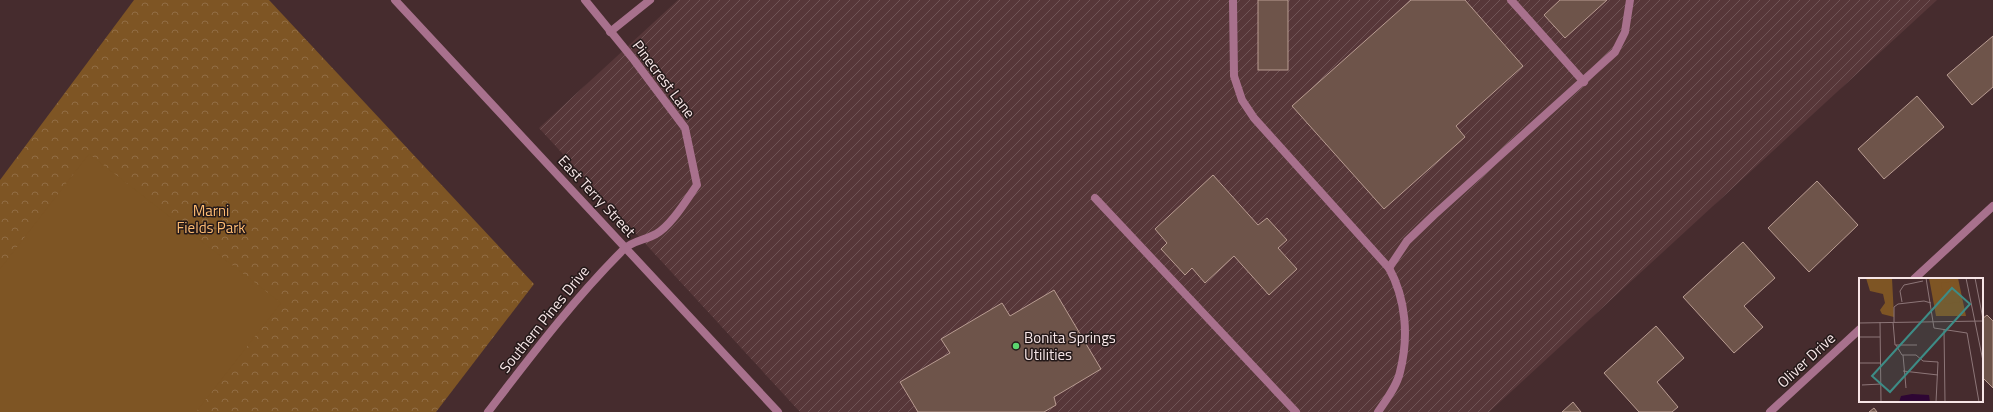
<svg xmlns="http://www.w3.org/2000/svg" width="1993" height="412" viewBox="0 0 1993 412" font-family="'Titillium Web',sans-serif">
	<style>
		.industrial { fill: url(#industrial-furrows) }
		.forest { fill: url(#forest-crowns) }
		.pitch { fill: #7e5524 }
		.building { fill: #6e544a; stroke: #b99c92 }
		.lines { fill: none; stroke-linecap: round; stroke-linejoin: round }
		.service { stroke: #a8718d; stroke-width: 8 }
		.minor { stroke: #a8718d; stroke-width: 8 }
		.tertiary { stroke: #a8718d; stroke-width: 8 }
		.poi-dot { fill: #5bd56e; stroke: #241919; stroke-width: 1.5 }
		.labels { text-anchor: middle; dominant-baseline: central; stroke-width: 3; stroke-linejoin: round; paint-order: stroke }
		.street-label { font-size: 15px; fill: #f7e6e7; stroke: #241919 }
		.park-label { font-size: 15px; fill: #fdbb73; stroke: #241919 }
		.poi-label { font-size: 15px; fill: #f7e6e7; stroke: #241919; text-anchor: start }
		.inset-road { fill: none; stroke: #8d7678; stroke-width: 1 }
		.view { fill: #3d8c86; fill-opacity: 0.15; stroke: #3d8c86; stroke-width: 2 }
		.inset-edge { fill: none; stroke: #f7e6e7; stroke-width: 2 }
	</style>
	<defs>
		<pattern id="industrial-furrows" width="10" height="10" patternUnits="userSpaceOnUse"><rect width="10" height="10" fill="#573739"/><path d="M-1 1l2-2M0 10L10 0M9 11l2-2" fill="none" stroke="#705456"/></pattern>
		<pattern id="forest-crowns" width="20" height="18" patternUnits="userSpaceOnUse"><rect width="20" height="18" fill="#7e5524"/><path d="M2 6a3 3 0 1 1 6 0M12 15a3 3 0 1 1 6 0" fill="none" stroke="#916d44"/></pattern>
	</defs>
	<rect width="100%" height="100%" fill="#462c2e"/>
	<polygon class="industrial" points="678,0 1937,0 1489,412 800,412 539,128"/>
	<polygon class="forest" points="134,0 269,0 534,284 436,412 0,412 0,180"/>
	<polygon class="pitch" points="89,154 281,303 196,412 0,412 0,269"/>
	<g class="building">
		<rect x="1258" y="0" width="30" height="70"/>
		<polygon points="1411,0 1465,0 1523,66 1456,126 1465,137 1384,209 1292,106"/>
		<polygon points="1560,0 1607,0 1565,38 1544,15"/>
		<polygon points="1993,36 1993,87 1972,105 1947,75"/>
		<polygon points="1917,96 1944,127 1884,179 1858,149"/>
		<polygon points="1213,175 1258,225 1267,218 1287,240 1278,248 1297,269 1269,295 1234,256 1205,283 1192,268 1185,275 1161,249 1167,243 1155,229"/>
		<polygon points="1817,181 1858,225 1809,272 1768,228"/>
		<polygon points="1743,242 1775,278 1744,306 1763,327 1734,353 1683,297"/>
		<polygon points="1054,290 1101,369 1054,397 1056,405 1044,412 918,412 900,382 950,353 941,339 1002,303 1010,316"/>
		<polygon points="1987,315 1993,321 1993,388 1984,379 1982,381 1982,319"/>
		<polygon points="1656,326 1684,358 1657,382 1678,407 1672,412 1639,412 1604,373"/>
		<polygon points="1573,402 1581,412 1562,412"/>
		<polygon points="1874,408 1877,412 1869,412"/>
	</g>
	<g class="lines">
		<g class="service">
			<path d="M1233 0 1234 76 1242 100 1254 118 1389 268C1406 299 1409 337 1400 372 1397 386 1386 400 1378 412"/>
			<polyline points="1511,0 1584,82"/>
			<polyline points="610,32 650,0"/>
			<polyline points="1095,198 1296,412"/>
			<polyline points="1389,268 1407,241 1434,215 1615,52 1625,32 1630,0"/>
		</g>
		<g class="minor">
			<polyline points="1914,279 1993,206"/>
			<path d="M488 412C531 356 573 300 623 250 631 241 646 240 656 234 671 226 687 199 697 185L685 128 634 60 585 0"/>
			<polyline points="1770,412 1860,329"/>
		</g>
		<polyline class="tertiary" points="395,0 778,412"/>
	</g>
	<circle class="poi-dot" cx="1016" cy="346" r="4"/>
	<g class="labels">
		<g class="street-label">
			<text transform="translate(664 79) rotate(53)">Pinecrest Lane</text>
			<text transform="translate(597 196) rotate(47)">East Terry Street</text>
			<text transform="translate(544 319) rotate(-51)">Southern Pines Drive</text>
			<text transform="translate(1806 360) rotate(-43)">Oliver Drive</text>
		</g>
		<g class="park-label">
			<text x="211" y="210">Marni<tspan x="211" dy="17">Fields Park</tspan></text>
		</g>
		<g class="poi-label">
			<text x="1024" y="337">Bonita Springs<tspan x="1024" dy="17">Utilities</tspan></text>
		</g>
	</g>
	<g transform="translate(1859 278)">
		<rect width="124" height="124" fill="#462c2e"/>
		<path d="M7 0H33L35 39 23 36 21 32 26 25 24 16 11 13ZM70 0H99L107 38H77Z" fill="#7e5524"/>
		<path d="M97 3 101 24 86 26 82 5Z" fill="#7e5524"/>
		<path d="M53 116 70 117 71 124H40L42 118Z" fill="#2e0634"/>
		<path class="inset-road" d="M67 0 75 50 108 55 120 124M107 0 124 83M116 0 124 41M43 24 41 13 45 7 64 3M21 44 22 124M34 44 36 67H58M35 44V29L39 26 65 23 72 25M0 45 124 43M85 52 86 124M0 59H21M37 67 43 77H57L64 83 79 84 77 124M44 77 47 110M0 85H22M44 93 79 97M3 107 22 106"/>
		<path class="view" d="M93 10 111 26 31 114 13 98Z"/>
		<rect width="124" height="124" class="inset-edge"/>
	</g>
</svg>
